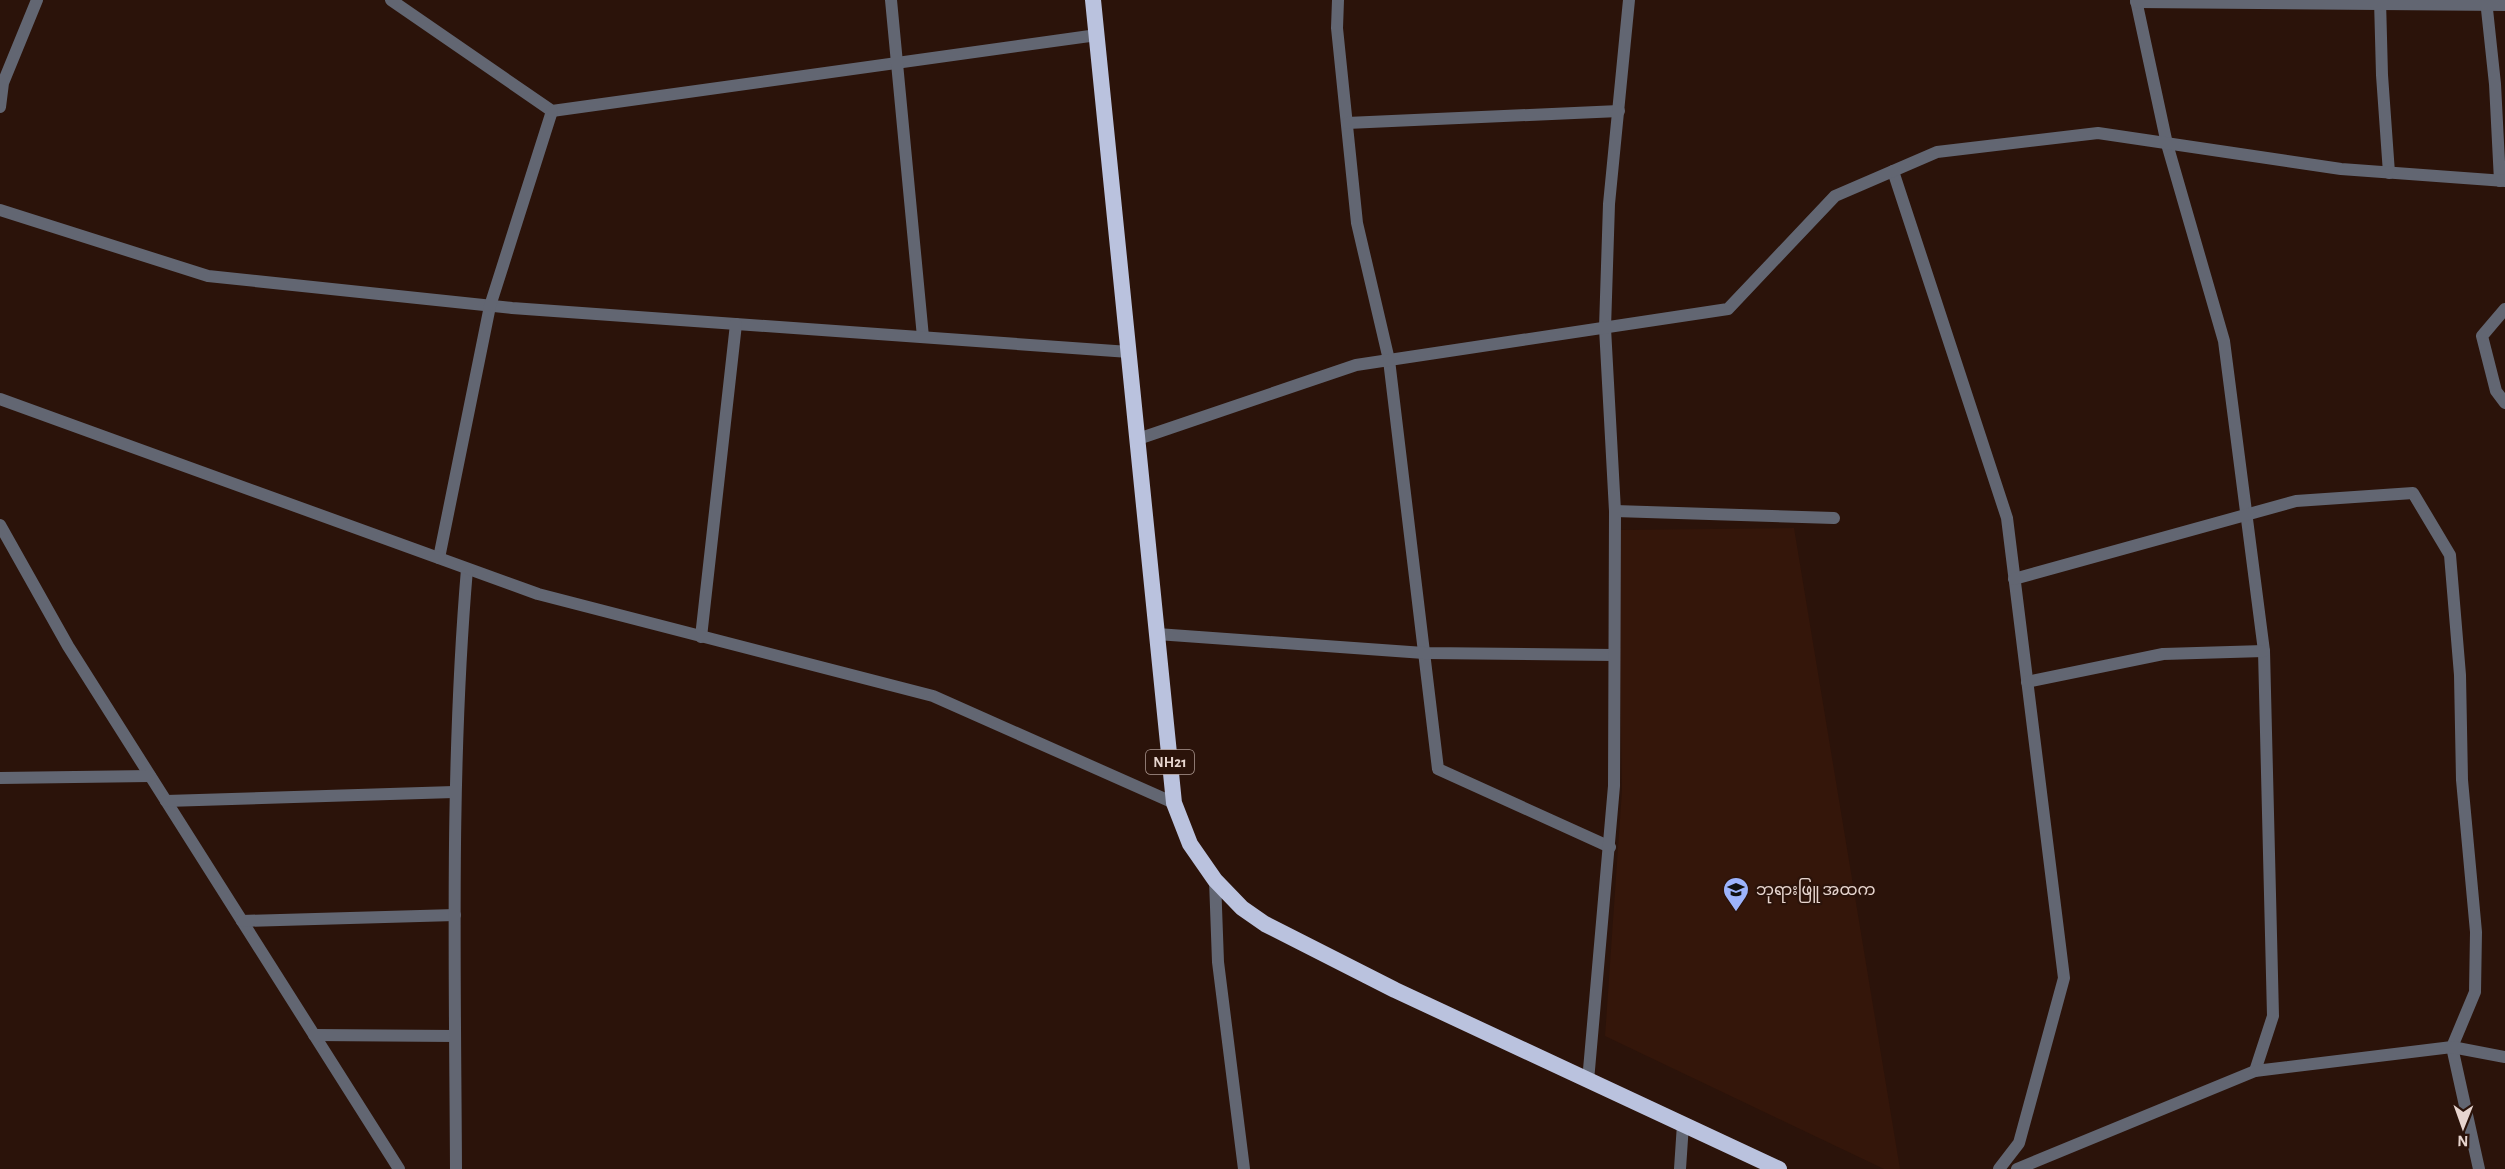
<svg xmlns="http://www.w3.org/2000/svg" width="2505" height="1169" viewBox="0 0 2505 1169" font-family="'Alegreya Sans','Noto Sans Myanmar',sans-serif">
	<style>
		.built { fill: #34160a }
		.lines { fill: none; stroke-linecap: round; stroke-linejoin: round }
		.minor { stroke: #626672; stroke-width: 12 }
		.tertiary { stroke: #626672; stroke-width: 12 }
		.trunk { stroke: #bac2de; stroke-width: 16 }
		.labels { text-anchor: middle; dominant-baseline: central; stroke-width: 4.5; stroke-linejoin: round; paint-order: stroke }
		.shield { fill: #2b130a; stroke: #af9b94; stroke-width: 1.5 }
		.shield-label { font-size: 15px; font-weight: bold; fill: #e7d5cf }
		.poi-label { font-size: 16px; fill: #e7d5cf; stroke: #2b130a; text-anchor: start }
	</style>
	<rect width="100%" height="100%" fill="#2b130a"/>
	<polygon class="built" points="1794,528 1900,1169 1884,1169 1605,1036 1622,790 1618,530"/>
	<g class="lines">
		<g class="minor">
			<polyline points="391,0 552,111 1097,35"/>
			<polyline points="891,0 923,337"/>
			<polyline points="1338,0 1337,28 1357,223 1389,360 1438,769 1610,847"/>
			<polyline points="2136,0 2167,144 2224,341 2264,651 2273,1016 2255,1071"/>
			<polyline points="2380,0 2382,75 2389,173"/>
			<polyline points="2486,0 2495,84 2500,181"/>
			<polyline points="2136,2 2505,5"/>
			<polyline points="0,107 3,83 37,0"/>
			<polyline points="1347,123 1619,111"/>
			<polyline points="1893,171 2007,518 2064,978 2019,1143 1999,1169"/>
			<polyline points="0,210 208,276 512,308 1129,352"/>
			<polyline points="1615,511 1834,518"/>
			<polyline points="0,525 68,646 399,1169"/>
			<polyline points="439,558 490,306 552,111"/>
			<polyline points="2014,579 2296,501 2413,493 2450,555 2460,675 2462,780 2476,932 2475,992 2452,1047 2479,1169"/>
			<polyline points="1157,634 1424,653 1614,655"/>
			<polyline points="701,637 736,324"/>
			<polyline points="2027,682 2163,654 2264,651"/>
			<polyline points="0,778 150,776"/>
			<polyline points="166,801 454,792"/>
			<polyline points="1215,880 1218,962 1244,1169"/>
			<polyline points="242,921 455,915"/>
			<polyline points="314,1035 455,1036"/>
			<polyline points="1588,1081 1614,786 1615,511 1605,328 1609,204 1629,0"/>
			<path d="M456 1169C455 969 450 769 467 569"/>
			<polyline points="1680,1169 1683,1124"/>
		</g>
		<g class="tertiary">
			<polyline points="2505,309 2482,336 2496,391 2505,403"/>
			<polyline points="0,399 538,594 933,696 1174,803"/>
			<polyline points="1138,439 1356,365 1728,309 1835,196 1937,152 2098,133 2341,169 2505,181"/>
			<polyline points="2017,1169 2255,1071 2452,1047 2505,1057"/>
		</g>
		<polyline class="trunk" points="1093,0 1174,803 1190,844 1215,880 1242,908 1265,924 1395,990 1779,1169"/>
	</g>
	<defs>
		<symbol id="school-pin" viewBox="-11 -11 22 30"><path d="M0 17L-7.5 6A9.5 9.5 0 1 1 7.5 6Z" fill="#9db4fd" stroke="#2b130a"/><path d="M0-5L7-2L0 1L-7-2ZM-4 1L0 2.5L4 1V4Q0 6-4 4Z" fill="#111"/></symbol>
	</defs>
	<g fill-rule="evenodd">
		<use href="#school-pin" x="1721" y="875" width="30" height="40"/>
	</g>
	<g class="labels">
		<rect class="shield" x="1146" y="750" width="48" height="24" rx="4.5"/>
		<g class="shield-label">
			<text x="1170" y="762">NH21</text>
		</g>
		<g class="poi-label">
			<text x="1756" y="890">ဘုရားဖြူ အထက</text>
		</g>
	</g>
	<g transform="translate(2463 1127) rotate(181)" stroke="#2b130a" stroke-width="4.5" paint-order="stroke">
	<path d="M0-4.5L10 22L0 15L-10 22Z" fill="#e7d5cf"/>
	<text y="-9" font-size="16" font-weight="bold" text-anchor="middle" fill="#e7d5cf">N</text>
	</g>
</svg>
